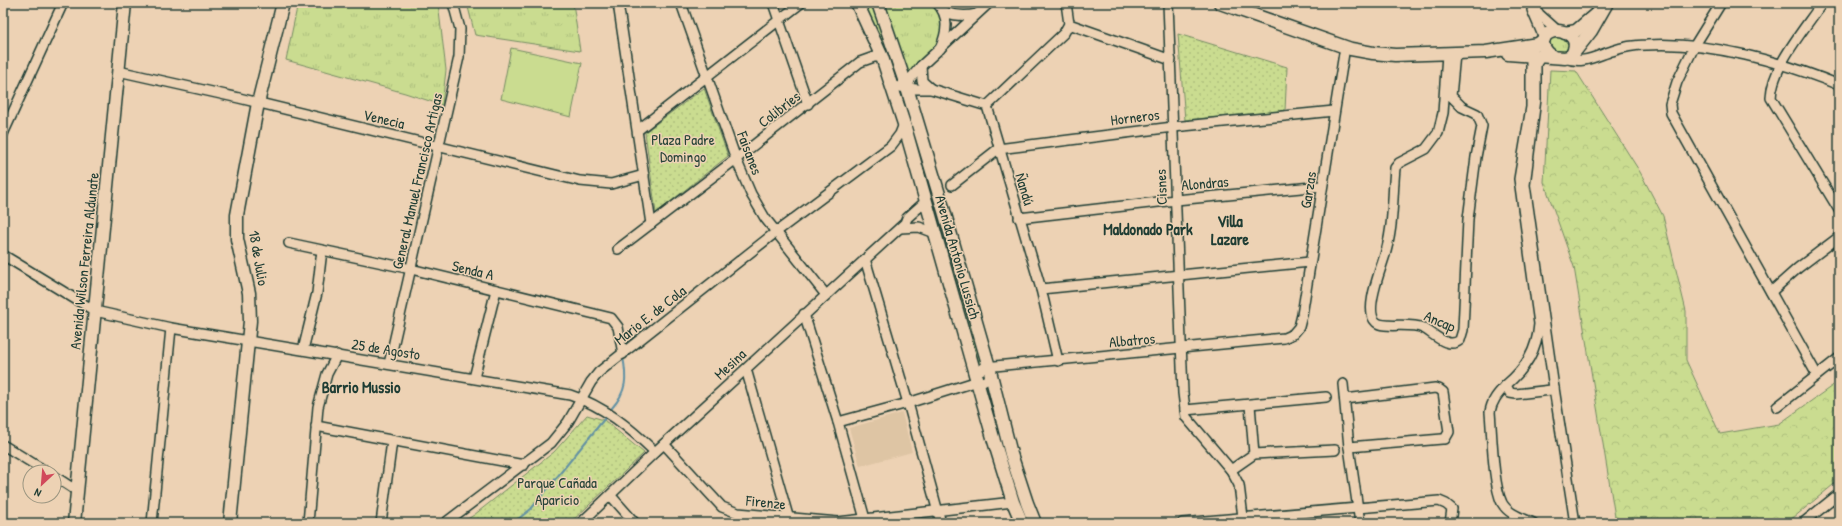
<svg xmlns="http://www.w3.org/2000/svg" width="1842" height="526" viewBox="0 0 1842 526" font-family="'Patrick Hand',sans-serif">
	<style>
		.built { fill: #dec5a4 }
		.grass { fill: url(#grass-tufts); stroke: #748c62 }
		.forest { fill: url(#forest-crowns); stroke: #748c62 }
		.park { fill: url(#park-dots); stroke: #748c62 }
		.pitch { fill: #cadc90; stroke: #748c62 }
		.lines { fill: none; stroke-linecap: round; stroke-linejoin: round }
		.stream { stroke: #6291a4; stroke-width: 2 }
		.street-casing { stroke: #1f3d34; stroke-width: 12 }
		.secondary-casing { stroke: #1f3d34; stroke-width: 15 }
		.street { stroke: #edd2b4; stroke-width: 9 }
		.secondary { stroke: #edd2b4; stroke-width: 12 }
		.labels { text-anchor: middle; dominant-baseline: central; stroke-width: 3; stroke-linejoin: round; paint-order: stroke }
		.street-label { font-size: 15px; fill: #1f3d34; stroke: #edd2b4 }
		.park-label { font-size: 15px; fill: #284539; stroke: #edd2b4 }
		.neighbourhood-label { font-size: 16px; font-weight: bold; fill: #1f3d34; stroke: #edd2b4 }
	</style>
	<defs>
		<pattern id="grass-tufts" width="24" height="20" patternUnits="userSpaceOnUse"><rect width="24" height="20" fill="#cadc90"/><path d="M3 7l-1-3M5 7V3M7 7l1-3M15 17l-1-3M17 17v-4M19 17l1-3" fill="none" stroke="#adbe7d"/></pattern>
		<pattern id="forest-crowns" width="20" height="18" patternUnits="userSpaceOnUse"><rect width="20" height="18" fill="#cadc90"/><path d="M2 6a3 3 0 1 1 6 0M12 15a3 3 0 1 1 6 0" fill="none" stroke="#adbe7d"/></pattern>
		<pattern id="park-dots" width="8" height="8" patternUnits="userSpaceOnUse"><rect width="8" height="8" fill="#cadc90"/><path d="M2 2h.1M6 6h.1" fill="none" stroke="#adbe7d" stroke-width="1.8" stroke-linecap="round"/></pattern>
	</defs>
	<rect width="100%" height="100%" fill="#edd2b4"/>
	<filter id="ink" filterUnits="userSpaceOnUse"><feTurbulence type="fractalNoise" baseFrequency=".025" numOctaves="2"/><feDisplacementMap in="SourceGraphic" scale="8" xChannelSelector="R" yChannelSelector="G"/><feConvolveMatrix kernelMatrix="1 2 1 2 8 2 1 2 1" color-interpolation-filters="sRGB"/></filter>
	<g filter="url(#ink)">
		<polygon class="built" points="902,413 912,452 860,466 849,428"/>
		<g class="grass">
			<polygon points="298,3 438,3 446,70 442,105 405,93 286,60"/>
			<polygon points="467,3 573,3 580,51 475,35"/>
			<polygon points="861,3 875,3 899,82 897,82"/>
			<path d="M883 3H933C955 37 931 51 908 74Z"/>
			<polygon points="1553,37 1568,38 1571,50 1559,55 1549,49 1548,40"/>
			<polygon points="897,88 903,91 934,191 929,192"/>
			<polygon points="938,207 985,364 977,368 934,210"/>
			<polygon points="989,382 1032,523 1026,523 982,385"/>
		</g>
		<polygon class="forest" points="1550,70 1576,71 1640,172 1663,216 1686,311 1686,360 1720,434 1779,424 1839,381 1839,480 1787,523 1616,523 1574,267 1544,182"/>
		<g class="park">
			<polygon points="1178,34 1287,67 1285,111 1185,120"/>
			<polygon points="704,88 728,156 656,213 645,132"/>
			<polygon points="587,415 604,420 644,453 570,523 461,523 474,515 554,452"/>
		</g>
		<polygon class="pitch" points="511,48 582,63 571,117 501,99"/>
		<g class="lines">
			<g class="stream">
				<path d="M612 408C627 391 627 378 623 357"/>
				<polyline points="513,523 531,509 605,418"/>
			</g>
			<defs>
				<g id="street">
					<polyline points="618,3 651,224"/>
					<polyline points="681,3 736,159 751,194 765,218 826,295"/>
					<polyline points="773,3 808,104"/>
					<path d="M937 3C950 17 947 32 940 49"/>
					<polyline points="1168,3 1183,393 1186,417 1231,470 1239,485 1243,517"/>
					<polyline points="1532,3 1539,14 1558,31"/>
					<polyline points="1721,3 1695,45 1677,82 1670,104 1671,113 1817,375"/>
					<path d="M1822 3C1804 30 1772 66 1771 98L1839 210"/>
					<polyline points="1532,10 1544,38"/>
					<path d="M945 12C956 16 965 17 976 14"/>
					<polyline points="1069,24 1171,60"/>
					<path d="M1447 54 1443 113 1438 133 1426 149 1399 163 1395 168C1392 200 1394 230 1383 261 1379 274 1364 312 1376 322 1383 329 1409 322 1423 328 1433 333 1448 350 1460 340L1463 330 1468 219 1476 157 1482 126 1477 114 1462 107 1451 96 1455 54"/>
					<path d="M1531 55V107L1519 179 1539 324C1537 350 1526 368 1506 385L1510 393 1516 394 1551 390 1554 388 1525 185 1536 99V64L1541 56"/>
					<path d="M1565 58C1582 65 1596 56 1612 51 1623 47 1635 45 1647 45 1708 41 1783 62 1839 85"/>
					<polyline points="921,66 922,81 931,89"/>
					<polyline points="118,71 239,98 580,181 611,184 644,175"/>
					<polyline points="892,86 916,89 931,89 987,106 1041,289 1058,361"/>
					<polyline points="907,88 911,78 921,66 989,3"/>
					<polyline points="987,106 1064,33 1069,24 1066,3"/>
					<polyline points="638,130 801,3"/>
					<polyline points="3,134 63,3"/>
					<polyline points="952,185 998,149 1173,127 1334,111"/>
					<polyline points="1019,218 1176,200 1322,186"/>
					<polyline points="900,228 919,227 935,233"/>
					<polyline points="289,243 411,269 611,318 618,327 623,354"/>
					<polyline points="618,249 736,159 860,62 874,57 882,57"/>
					<path d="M3 255 95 311 171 328 570 395C604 406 630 428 655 452"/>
					<polyline points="865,259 908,403 941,523"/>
					<polyline points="1041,289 1310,262"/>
					<polyline points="1771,292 1798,268 1839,237"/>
					<polyline points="804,314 838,422 865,519"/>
					<polyline points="303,350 317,293 322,250"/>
					<polyline points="389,364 459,57 460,29 453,3"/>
					<polyline points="746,369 790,523"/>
					<polyline points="975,374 985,367 1284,338 1293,334 1299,327 1302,315 1345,47"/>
					<polyline points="474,378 496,290"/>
					<polyline points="1343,384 1349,447 1360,523"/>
					<path d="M1506 385C1498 394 1492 400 1490 412 1492 435 1493 485 1502 503 1508 514 1522 518 1533 523"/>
					<polyline points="1554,388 1574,517 1573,523"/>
					<polyline points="1345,399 1435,388 1439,389 1443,392 1449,432 1445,439 1442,439 1349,447"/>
					<polyline points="1250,405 1254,454"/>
					<polyline points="1777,407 1839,358"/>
					<polyline points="1185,410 1326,397"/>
					<polyline points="838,422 908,403 978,381 983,382 991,377"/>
					<polyline points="316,426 524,465"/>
					<polyline points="664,444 722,507 738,513 838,522 1013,502"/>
					<polyline points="3,445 47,472"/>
					<polyline points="1231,470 1254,454 1335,450"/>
					<polyline points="54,476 77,491"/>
					<polyline points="611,496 635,523"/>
					<polyline points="152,523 171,328"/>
					<polyline points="308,523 318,407 327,374 337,355"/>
					<polyline points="381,523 392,441"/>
					<polyline points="445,523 551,443 568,422 591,382 599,372 776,232 891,146 900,134 904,124"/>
					<polyline points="581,523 655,452 905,223 907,218 925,202"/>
					<polyline points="1182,523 1439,501 1446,504 1452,509 1450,523"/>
					<polyline points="1803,523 1839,494"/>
				</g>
				<g id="secondary">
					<polyline points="857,3 882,57 904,124 994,441 1013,502 1022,523"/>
					<polyline points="878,3 907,88 944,211 989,367 1011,454 1027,503 1035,523"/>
					<polyline points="1220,3 1351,49 1373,53 1395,55 1486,52 1538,44 1544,39"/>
					<polyline points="1565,33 1576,31 1597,13"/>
					<path d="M1508 54 1565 58 1571 56C1588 29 1542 23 1543 43 1544 49 1547 53 1552 56"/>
					<polyline points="1573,54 1591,31 1607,3"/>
					<polyline points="74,523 125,3"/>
					<polyline points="230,523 250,321 249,293 237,239 237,215 258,103 283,3"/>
				</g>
			</defs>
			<use href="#street" class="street-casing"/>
			<use href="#secondary" class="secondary-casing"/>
			<use href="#street" class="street"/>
			<use href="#secondary" class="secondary"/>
		</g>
	</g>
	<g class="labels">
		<g class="street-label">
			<text transform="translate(779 109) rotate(-38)">Colibríes</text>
			<text transform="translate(1135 117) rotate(-7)">Horneros</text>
			<text transform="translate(384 119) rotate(13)">Venecia</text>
			<text transform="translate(750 153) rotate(69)">Faisanes</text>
			<text transform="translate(417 181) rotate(-77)">General Manuel Francisco Artigas</text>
			<text transform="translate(1205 183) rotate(-5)">Alondras</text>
			<text transform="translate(1161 187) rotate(-92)">Cisnes</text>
			<text transform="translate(1025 189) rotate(73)">Ñandú</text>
			<text transform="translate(1308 190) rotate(-81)">Garzas</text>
			<text transform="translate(958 257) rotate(74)">Avenida Antonio Lussich</text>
			<text transform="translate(259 258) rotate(80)">18 de Julio</text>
			<text transform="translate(84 261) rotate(-84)">Avenida Wilson Ferreira Aldunate</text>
			<text transform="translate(473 270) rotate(13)">Senda A</text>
			<text transform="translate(650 315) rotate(-38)">Mario E. de Cola</text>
			<text transform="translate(1440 321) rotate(23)">Ancap</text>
			<text transform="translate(1132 340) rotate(-5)">Albatros</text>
			<text transform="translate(386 349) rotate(9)">25 de Agosto</text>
			<text transform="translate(730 364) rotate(-43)">Mesina</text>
			<text transform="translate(766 502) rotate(6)">Firenze</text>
		</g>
		<g class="park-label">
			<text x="683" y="139">Plaza Padre<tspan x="683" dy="17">Domingo</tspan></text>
			<text x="557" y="482">Parque Cañada<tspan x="557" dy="17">Aparicio</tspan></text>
		</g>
		<g class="neighbourhood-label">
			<text x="1230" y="221">Villa<tspan x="1230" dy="18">Lazare</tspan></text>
			<text x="1148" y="229">Maldonado Park</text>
			<text x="361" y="387">Barrio Mussio</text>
		</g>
	</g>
	<rect width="1842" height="526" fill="none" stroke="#edd2b4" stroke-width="16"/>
	<rect x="8" y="8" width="1826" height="510" fill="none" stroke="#1f3d34" stroke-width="1.5" filter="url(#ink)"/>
	<g transform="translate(42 484) rotate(206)"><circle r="19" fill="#edd2b4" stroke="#9b9681"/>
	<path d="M0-3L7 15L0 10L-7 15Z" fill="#d1495b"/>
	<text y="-6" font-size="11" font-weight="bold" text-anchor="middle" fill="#1f3d34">N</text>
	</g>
</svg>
